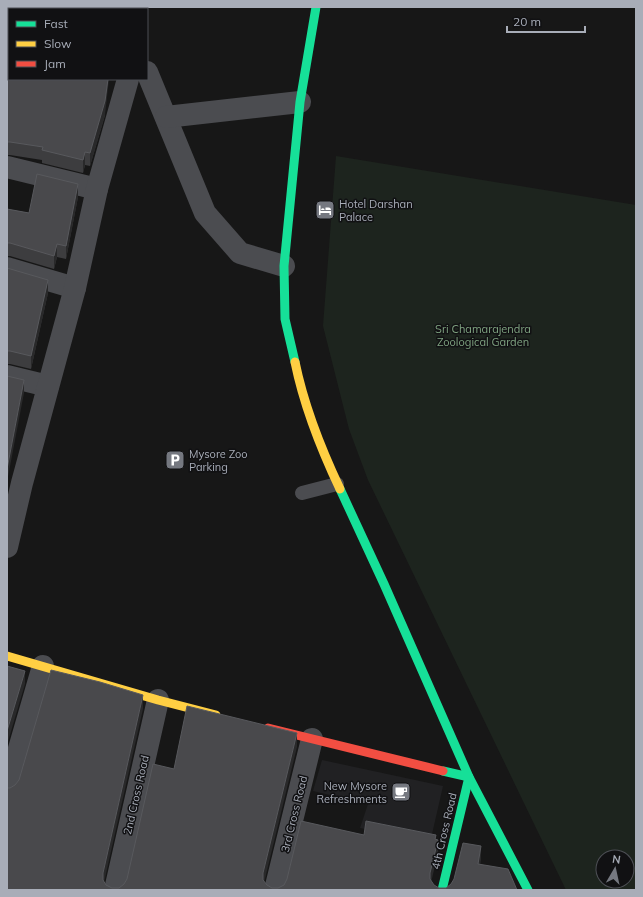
<svg xmlns="http://www.w3.org/2000/svg" width="643" height="897" viewBox="0 0 643 897" font-family="Mulish,sans-serif">
	<style>
		.built { fill: #212123 }
		.green { fill: #1d241e; fill-rule: evenodd }
		.lines { fill: none; stroke-linecap: round; stroke-linejoin: round }
		.lane { stroke: #4b4c50; stroke-width: 14 }
		.street { stroke: #4b4c50; stroke-width: 22 }
		.fast { stroke: #16e098; stroke-width: 9 }
		.slow { stroke: #ffcf43; stroke-width: 9 }
		.jam { stroke: #f24e42; stroke-width: 9 }
		.wall { fill: #3d3d3f }
		.shaded-wall { fill: #29292a }
		.building { fill: #49494c; stroke: #58595d }
		.labels { text-anchor: middle; dominant-baseline: central; stroke-width: 3; stroke-linejoin: round; paint-order: stroke }
		.poi-label { font-size: 11px; fill: #a8adb8; stroke: #111113; text-anchor: start }
		.park-label { font-size: 11px; fill: #7fa381; stroke: #111113 }
		.street-label { font-size: 11px; fill: #a8adb8; stroke: #111113 }
	</style>
	<rect width="100%" height="100%" fill="#171717"/>
	<polygon class="built" points="322,760 443,786 430,843 360,828 368,804 313,791"/>
	<path class="green" d="M336 156 636 205V890H566L368 480 349 429 323 326ZM603 857H627V881H603Z"/>
	<g class="lines">
		<polyline class="lane" points="302,493 337,484"/>
		<g class="street">
			<polyline points="123,7 124,9"/>
			<polyline points="7,35 9,35"/>
			<polyline points="147,72 205,213 240,253 284,266"/>
			<polyline points="166,117 300,102"/>
			<polyline points="7,167 97,189"/>
			<polyline points="7,268 75,288"/>
			<polyline points="7,376 48,386"/>
			<polyline points="7,547 22,483 75,288 97,189 128,79"/>
			<polyline points="7,790 43,666"/>
			<polyline points="115,890 158,700"/>
			<polyline points="275,890 312,739"/>
		</g>
		<g class="fast">
			<polyline points="295,362 285,319 284,266 300,102 316,7"/>
			<polyline points="340,489 384,584 469,777 528,890"/>
			<polyline points="442,890 469,777 443,771"/>
		</g>
		<g class="slow">
			<path d="M295 362C304 406 321 449 340 489"/>
			<polyline points="7,656 158,700 216,715"/>
		</g>
		<polyline class="jam" points="268,728 443,771"/>
	</g>
	<g class="wall">
		<polygon points="7,7 102,7 102,9 9,9 9,13 7,13"/>
		<polygon points="7,51 105,115 90,166 85,165 83,173 42,163 42,160 10,155 7,155"/>
		<polygon points="78,197 66,259 57,257 54,269 10,256 7,256 7,209 29,213"/>
		<polygon points="7,268 48,293 31,369 10,364 7,364"/>
	</g>
	<g class="shaded-wall">
		<polygon points="108,79 109,79 105,115 90,166 90,153"/>
		<polygon points="85,152 85,165 83,173 83,160"/>
		<polygon points="78,184 78,197 66,259 66,246"/>
		<polygon points="57,244 57,257 54,269 54,256"/>
		<polygon points="48,280 48,293 31,369 31,356"/>
		<polygon points="24,380 24,393 7,482 7,492 7,469"/>
		<polygon points="25,671 25,684 7,745 7,731"/>
		<polygon points="143,695 143,709 103,887 103,873"/>
		<polygon points="297,733 297,747 263,887 263,873"/>
		<polygon points="436,835 436,848 438,840 438,853 430,887 430,873"/>
		<polygon points="481,846 481,860 478,878 478,864"/>
	</g>
	<g class="building">
		<polygon points="26,7 73,7 38,9 26,9"/>
		<polygon points="7,51 9,51 9,79 108,79 105,101 90,153 85,152 83,160 42,150 43,147 10,142 7,142"/>
		<polygon points="37,174 78,184 66,246 57,244 54,256 10,243 7,243 7,209 29,213"/>
		<polygon points="7,268 48,280 31,356 10,351 7,351"/>
		<polygon points="7,376 24,380 7,469"/>
		<polygon points="7,666 25,671 7,731"/>
		<polygon points="51,670 100,682 143,695 103,873 103,880 106,885 112,888 119,888 124,884 127,879 153,764 174,769 187,706 297,733 263,873 263,880 267,885 272,888 278,888 284,885 287,879 301,821 364,835 366,821 436,835 435,839 438,840 430,873 430,879 434,885 439,888 446,888 451,884 454,879 463,843 481,846 478,864 508,869 517,890 7,890 7,788 10,788 15,785 19,780"/>
	</g>
	<defs>
		<symbol id="hotel-square" viewBox="-11 -11 22 22"><rect x="-9" y="-9" width="18" height="18" rx="4" fill="#757880" stroke="#111113"/><path d="M-6-4.5h1.5V1H6V5H4.5V3h-9V5H-6ZM-4 0a1.8 1.8 0 1 1 3.6 0ZM.5 0V-2.5h3Q6-2.5 6 0Z" fill="#fff"/></symbol>
		<symbol id="parking-square" viewBox="-11 -11 22 22"><rect x="-9" y="-9" width="18" height="18" rx="4" fill="#757880" stroke="#111113"/><path d="M-3.5-5.5H1a3.5 3.5 0 0 1 0 7H-1V5.5H-3.5ZM-1-3.4V-.6H.8a1.4 1.4 0 0 0 0-2.8Z" fill="#fff"/></symbol>
		<symbol id="cafe-square" viewBox="-11 -11 22 22"><rect x="-9" y="-9" width="18" height="18" rx="4" fill="#757880" stroke="#111113"/><path d="M-5.5-4.5H6V0H3Q3 3.5 0 3.5H-2.5Q-5.5 3.5-5.5 0ZM3-3.2v2h1.7v-2ZM-6 4.5H4V6H-6Z" fill="#fff"/></symbol>
	</defs>
	<g fill-rule="evenodd">
		<use href="#hotel-square" x="314" y="199" width="22" height="22"/>
		<use href="#parking-square" x="164" y="449" width="22" height="22"/>
		<use href="#cafe-square" x="390" y="781" width="22" height="22"/>
	</g>
	<g class="labels">
		<g class="poi-label">
			<text x="339" y="204">Hotel Darshan<tspan x="339" dy="13">Palace</tspan></text>
			<text x="189" y="454">Mysore Zoo<tspan x="189" dy="13">Parking</tspan></text>
			<text x="387" y="786" text-anchor="end">New Mysore<tspan x="387" dy="13">Refreshments</tspan></text>
		</g>
		<g class="park-label">
			<text x="483" y="329">Sri Chamarajendra<tspan x="483" dy="13">Zoological Garden</tspan></text>
		</g>
		<g class="street-label">
			<text transform="translate(136 795) rotate(-77)">2nd Cross Road</text>
			<text transform="translate(294 814) rotate(-76)">3rd Cross Road</text>
			<text transform="translate(444 831) rotate(-77)">4th Cross Road</text>
		</g>
	</g>
	<rect width="643" height="897" fill="none" stroke="#a8adb8" stroke-width="16"/>
	<rect x="8" y="8" width="140" height="72" fill="#111113" stroke="#4d4f55"/>
	<rect x="16" y="21" width="20" height="6" fill="#16e098" stroke="#4d4f55"/>
	<text x="44" y="28" font-size="12" fill="#a8adb8">Fast</text>
	<rect x="16" y="41" width="20" height="6" fill="#ffcf43" stroke="#4d4f55"/>
	<text x="44" y="48" font-size="12" fill="#a8adb8">Slow</text>
	<rect x="16" y="61" width="20" height="6" fill="#f24e42" stroke="#4d4f55"/>
	<text x="44" y="68" font-size="12" fill="#a8adb8">Jam</text>
	<g transform="translate(615 869) rotate(9)"><circle r="19" fill="#111113" stroke="#4d4f55"/>
	<path d="M0-3L7 15L0 10L-7 15Z" fill="#757880"/>
	<text y="-6" font-size="11" font-weight="bold" text-anchor="middle" fill="#a8adb8">N</text>
	</g>
	<path d="M507 26v6h78v-6" fill="none" stroke="#a8adb8" stroke-width="2"/>
	<text x="513" y="26" font-size="12" fill="#a8adb8" stroke="#111113" stroke-width="3" paint-order="stroke">20 m</text>
</svg>
